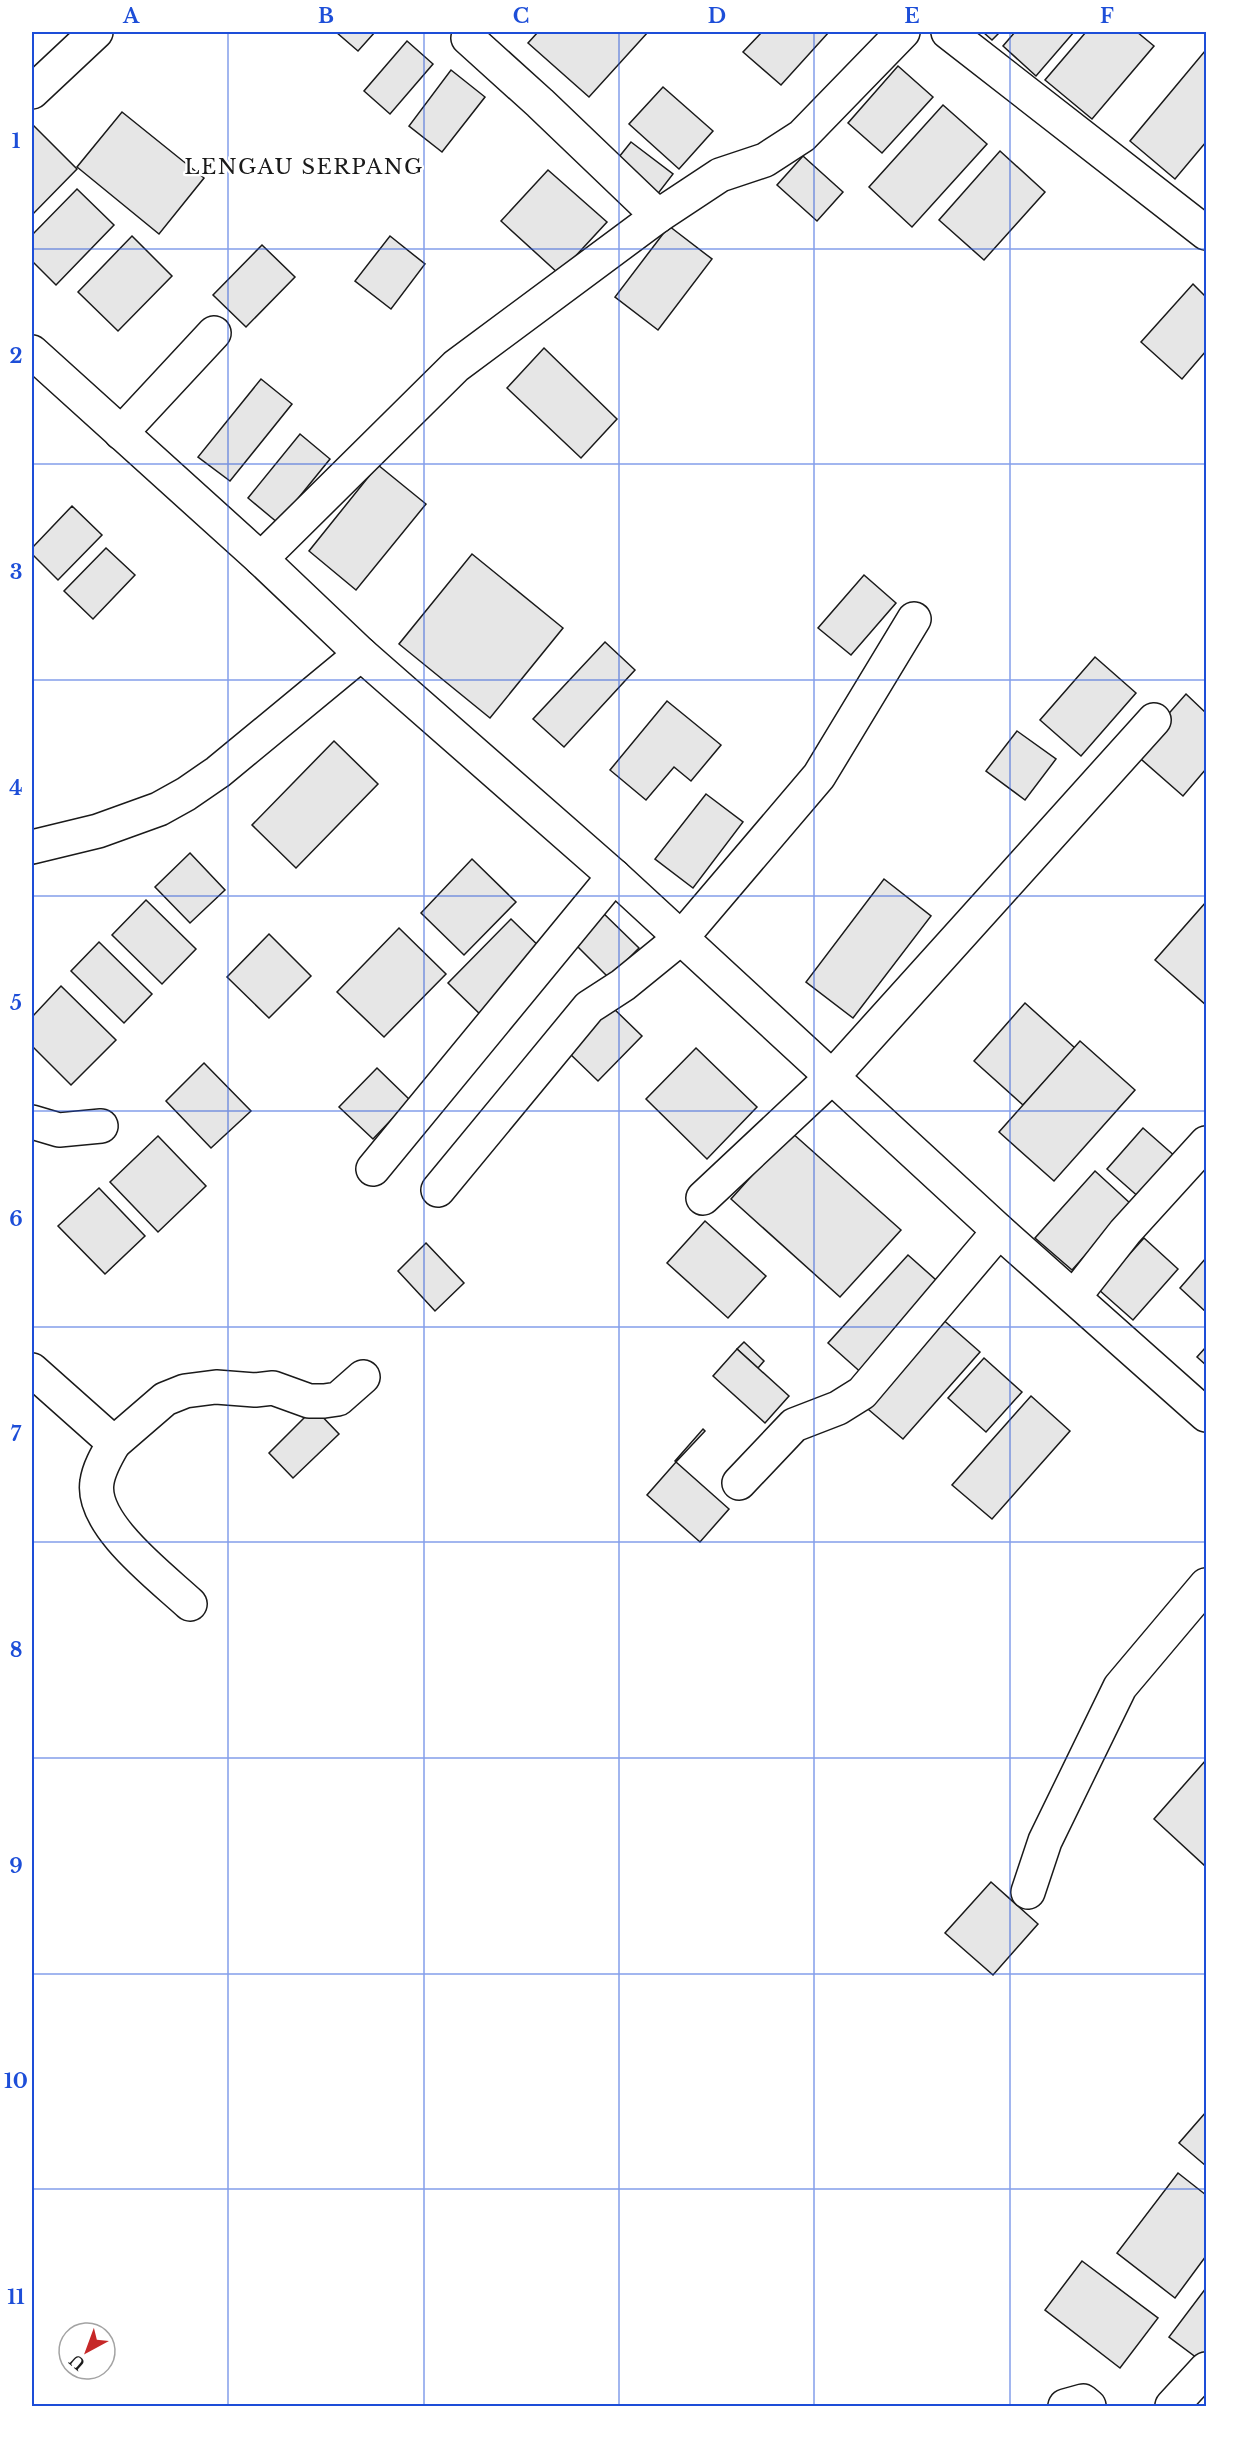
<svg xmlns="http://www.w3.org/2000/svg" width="1238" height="2438" viewBox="0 0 1238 2438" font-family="'Libre Baskerville',serif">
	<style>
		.building { fill: #e6e6e6; stroke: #1a1a1a; stroke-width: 1.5 }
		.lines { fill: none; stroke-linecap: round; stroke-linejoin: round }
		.minor-casing { stroke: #1a1a1a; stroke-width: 36 }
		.minor { stroke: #fff; stroke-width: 33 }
		.grid { fill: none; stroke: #1d4ed8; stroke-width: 1.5; stroke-opacity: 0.55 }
		.labels { text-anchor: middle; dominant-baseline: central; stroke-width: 4.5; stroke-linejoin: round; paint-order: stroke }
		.quarter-label { font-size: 21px; letter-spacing: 1.5px; fill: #1a1a1a; stroke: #fff }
		.neatline { fill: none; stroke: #1d4ed8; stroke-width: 2 }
		.grid-label { font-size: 20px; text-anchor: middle; font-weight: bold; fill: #1d4ed8 }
	</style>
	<rect width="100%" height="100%" fill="#fff"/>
	<g class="building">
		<polygon points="336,32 375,32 358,51"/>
		<polygon points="538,32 648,32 589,97 528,43"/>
		<polygon points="762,32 829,32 781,85 743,52"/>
		<polygon points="983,32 1000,32 992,40"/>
		<polygon points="1015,32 1074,32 1036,76 1003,46"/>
		<polygon points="1086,32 1137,32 1154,46 1092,119 1045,80"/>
		<polygon points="407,41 433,64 390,114 364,91"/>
		<polygon points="1205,51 1206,142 1175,179 1130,141"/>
		<polygon points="898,66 933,97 882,153 848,123"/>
		<polygon points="451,70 485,97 442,152 409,126"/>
		<polygon points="663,87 713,131 679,169 629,124"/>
		<polygon points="943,105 987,144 912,227 869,187"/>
		<polygon points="122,112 204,178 159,234 77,167"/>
		<polygon points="32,124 77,169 32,215"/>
		<polygon points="631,142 673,174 653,200 611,167"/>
		<polygon points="1000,151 1045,192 984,260 939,220"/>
		<polygon points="803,156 843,192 817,221 777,185"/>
		<polygon points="548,170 607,222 559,274 501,221"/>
		<polygon points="77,189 114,225 56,285 32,261 32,235"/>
		<polygon points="669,226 712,259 658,330 615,297"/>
		<polygon points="132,236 172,276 118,331 78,292"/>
		<polygon points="390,236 425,264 391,309 355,281"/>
		<polygon points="262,245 295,277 246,327 213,295"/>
		<polygon points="1193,284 1206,297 1206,351 1182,379 1141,342"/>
		<polygon points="544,348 617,419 581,458 507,388"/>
		<polygon points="261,379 292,404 230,481 198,457"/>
		<polygon points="300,434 330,459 278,523 248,498"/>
		<polygon points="378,465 426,504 356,590 309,551"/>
		<polygon points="72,506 102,535 58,580 32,554 32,548"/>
		<polygon points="106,548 135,575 93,619 64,591"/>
		<polygon points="472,554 563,628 490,718 399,644"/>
		<polygon points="864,575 896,603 851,655 818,628"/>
		<polygon points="605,642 635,670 564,747 533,719"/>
		<polygon points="1095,657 1136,693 1081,756 1040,720"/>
		<polygon points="1186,694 1206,713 1206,769 1183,796 1134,753"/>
		<polygon points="667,701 721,745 691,781 674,767 646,800 610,770"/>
		<polygon points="1017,731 1056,759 1025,800 986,771"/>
		<polygon points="334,741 378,784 296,868 252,825"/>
		<polygon points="706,794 743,822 693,888 655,859"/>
		<polygon points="190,853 225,890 190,923 155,887"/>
		<polygon points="472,859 516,902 464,955 421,913"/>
		<polygon points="884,879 931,916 853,1018 806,982"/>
		<polygon points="146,900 196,949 162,984 112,935"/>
		<polygon points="1206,902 1206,1005 1155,960"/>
		<polygon points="599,909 639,948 609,978 569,938"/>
		<polygon points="511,919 548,955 485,1019 448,983"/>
		<polygon points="399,928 446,974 384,1037 337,992"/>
		<polygon points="269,934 311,976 269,1018 227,977"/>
		<polygon points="99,942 152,994 124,1023 71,971"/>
		<polygon points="61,986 116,1040 71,1085 32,1046 32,1017"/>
		<polygon points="1025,1003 1075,1048 1023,1105 974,1061"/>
		<polygon points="611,1006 642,1036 598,1081 567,1051"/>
		<polygon points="1080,1041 1135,1090 1054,1181 999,1132"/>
		<polygon points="696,1048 757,1107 707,1159 646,1099"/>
		<polygon points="204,1063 251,1111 211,1148 166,1101"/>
		<polygon points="377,1068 410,1100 373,1139 339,1107"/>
		<polygon points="1143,1128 1177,1158 1141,1199 1107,1169"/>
		<polygon points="791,1132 901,1230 840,1297 731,1199"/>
		<polygon points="158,1136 206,1186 158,1232 110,1182"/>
		<polygon points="1095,1171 1131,1204 1072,1270 1035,1238"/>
		<polygon points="99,1188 145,1236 105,1274 58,1226"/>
		<polygon points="705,1221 766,1276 728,1318 667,1263"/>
		<polygon points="1144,1238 1178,1269 1133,1320 1098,1289"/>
		<polygon points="426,1243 464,1283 435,1311 398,1271"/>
		<polygon points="908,1255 944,1287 865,1376 828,1343"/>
		<polygon points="1206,1258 1206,1312 1180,1288"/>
		<polygon points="940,1317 980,1352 903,1439 862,1404"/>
		<polygon points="744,1342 764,1361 758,1368 737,1349"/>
		<polygon points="1206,1347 1206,1365 1197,1357"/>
		<polygon points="737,1349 789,1396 765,1423 713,1376"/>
		<polygon points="984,1358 1022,1392 986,1432 948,1398"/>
		<polygon points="1031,1396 1070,1431 992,1519 952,1485"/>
		<polygon points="314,1408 339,1434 293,1478 269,1453"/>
		<polygon points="703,1429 705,1431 676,1462 675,1461"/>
		<polygon points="676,1462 729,1509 700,1542 647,1495"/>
		<polygon points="1206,1760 1206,1862 1204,1865 1154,1819"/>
		<polygon points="991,1882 1038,1924 993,1975 945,1933"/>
		<polygon points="1206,2112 1206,2166 1179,2143"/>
		<polygon points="1178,2173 1206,2195 1206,2256 1175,2298 1117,2253"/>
		<polygon points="1082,2261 1158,2318 1120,2368 1045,2310"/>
		<polygon points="1206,2288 1206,2355 1201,2361 1169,2337"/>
	</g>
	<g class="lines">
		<defs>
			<g id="minor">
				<polyline points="948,32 1206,233"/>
				<polyline points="468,38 540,103 658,216"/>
				<polyline points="32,92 96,32"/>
				<polyline points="32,352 261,559 361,654 614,876 999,1231 1206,1415"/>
				<polyline points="121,433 214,333"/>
				<polyline points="261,559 456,366 658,216 720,175 765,160 802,136 903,32"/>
				<polyline points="32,847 98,831 159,809 186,794 218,772 361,654"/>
				<polyline points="32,1122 59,1130 101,1126"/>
				<polyline points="373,1169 614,876"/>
				<polyline points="438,1190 589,1007 623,985 682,937 819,776 914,619"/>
				<polyline points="703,1198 833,1076 1154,720"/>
				<polyline points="1074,1297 1125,1232 1206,1143"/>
				<polyline points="32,1370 114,1443 165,1399 185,1391 216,1387 255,1390 273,1388 309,1401 324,1401 338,1399 363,1377"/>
				<path d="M114 1443C107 1455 99 1468 97 1482 90 1524 161 1577 190 1604"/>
				<polyline points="739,1483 794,1425 838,1408 862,1393 999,1231"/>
				<polyline points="1028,1892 1045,1841 1120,1687 1206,1585"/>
				<polyline points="1065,2406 1083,2401 1089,2406"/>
				<polyline points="1172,2406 1206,2369"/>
			</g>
		</defs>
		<use href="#minor" class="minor-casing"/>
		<use href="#minor" class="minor"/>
	</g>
	<path class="grid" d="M228 32V2406M424 32V2406M619 32V2406M814 32V2406M1010 32V2406M32 249H1206M32 464H1206M32 680H1206M32 896H1206M32 1111H1206M32 1327H1206M32 1542H1206M32 1758H1206M32 1974H1206M32 2189H1206"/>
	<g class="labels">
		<g class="quarter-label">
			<text x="304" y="167">LENGAU SERPANG</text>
		</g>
	</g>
	<rect width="1238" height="2438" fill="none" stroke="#ffffff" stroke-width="66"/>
	<g transform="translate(87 2351) rotate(221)"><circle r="28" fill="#ffffff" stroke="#a3a3a3" stroke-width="1.5"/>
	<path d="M0-4.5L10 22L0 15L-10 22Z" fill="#c62828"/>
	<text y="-9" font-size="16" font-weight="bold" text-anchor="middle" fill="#1a1a1a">U</text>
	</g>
	<rect x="33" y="33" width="1172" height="2372" class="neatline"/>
	<g class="grid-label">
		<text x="131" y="23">A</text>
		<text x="326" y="23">B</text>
		<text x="521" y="23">C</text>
		<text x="717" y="23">D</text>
		<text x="912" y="23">E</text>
		<text x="1107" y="23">F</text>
		<text x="16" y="148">1</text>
		<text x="16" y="363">2</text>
		<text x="16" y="579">3</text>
		<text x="16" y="795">4</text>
		<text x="16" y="1010">5</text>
		<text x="16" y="1226">6</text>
		<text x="16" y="1441">7</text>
		<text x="16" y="1657">8</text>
		<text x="16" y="1873">9</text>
		<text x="16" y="2088">10</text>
		<text x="16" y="2304">11</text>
	</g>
</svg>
